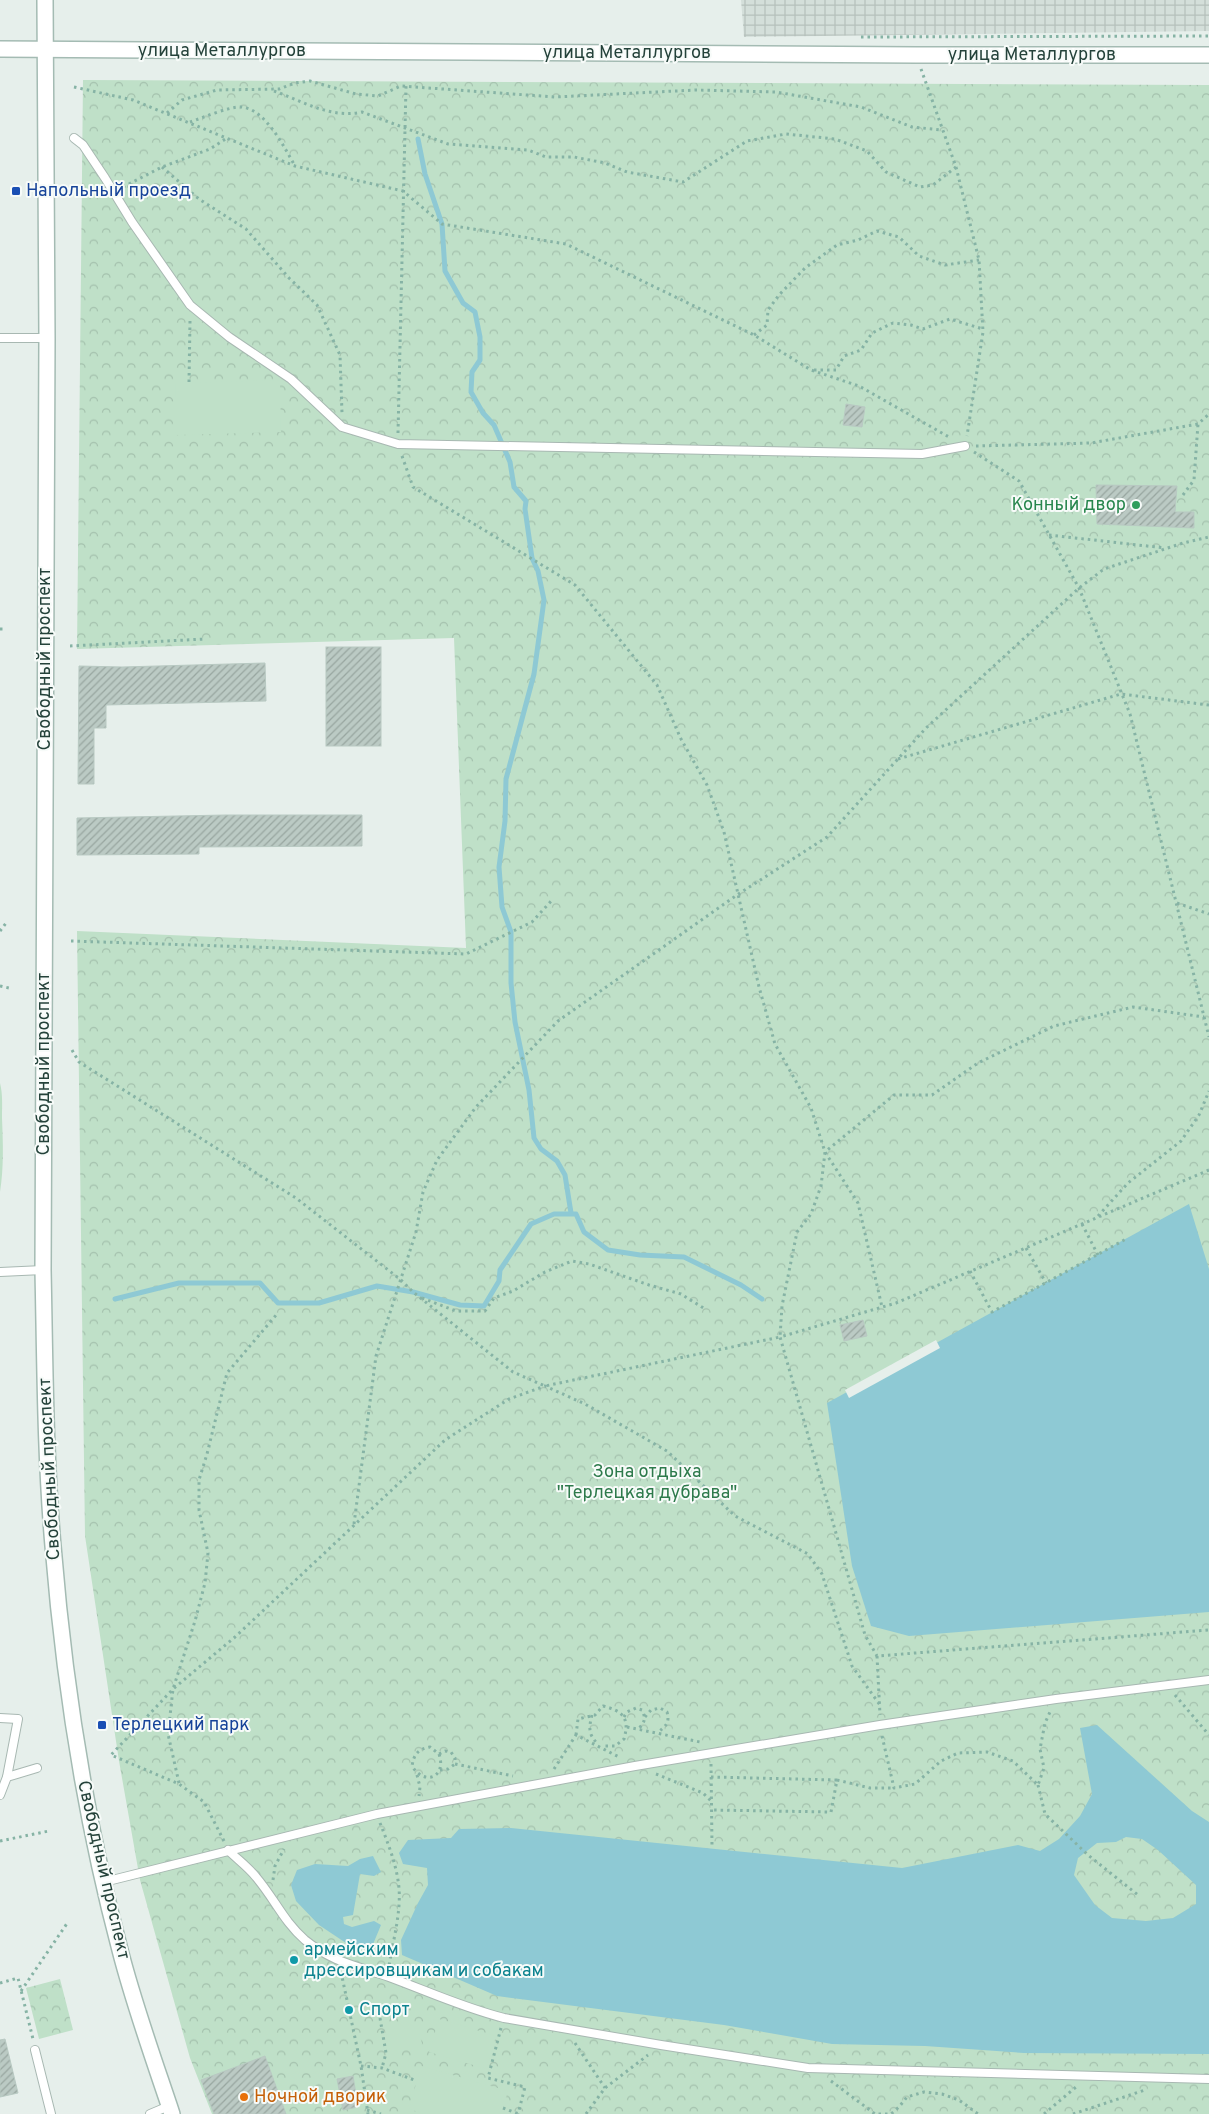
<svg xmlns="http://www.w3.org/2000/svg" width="1209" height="2114" viewBox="0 0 1209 2114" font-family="Overpass,sans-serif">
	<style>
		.industrial { fill: url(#industrial-grid) }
		.forest { fill: url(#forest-firs) }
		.park { fill: url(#park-crowns) }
		.garden { fill: #bfe0c8 }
		.water { fill: #8ec9d4; fill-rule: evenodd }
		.pier { fill: #e6efeb }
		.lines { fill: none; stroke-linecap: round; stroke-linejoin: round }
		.stream { stroke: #8ec9d4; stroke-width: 5 }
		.building { fill: url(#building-hatch); stroke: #b8c9c2 }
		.lane-casing { stroke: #a8b8b2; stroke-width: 10 }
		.secondary-casing { stroke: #a4bbb3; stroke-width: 18 }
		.path { stroke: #86b3a5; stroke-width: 3; stroke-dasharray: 2.5 4; stroke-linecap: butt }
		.lane { stroke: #fff; stroke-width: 8 }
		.secondary { stroke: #fff; stroke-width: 15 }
		.transit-dot { fill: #1a4fb4; stroke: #f7fbf9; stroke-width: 2 }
		.leisure-dot { fill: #2e9e5b; stroke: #f7fbf9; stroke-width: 2 }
		.culture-dot { fill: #0f9aa8; stroke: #f7fbf9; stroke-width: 2 }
		.food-dot { fill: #e8710a; stroke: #f7fbf9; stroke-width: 2 }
		.labels { text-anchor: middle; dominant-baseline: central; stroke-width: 4; stroke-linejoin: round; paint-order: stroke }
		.street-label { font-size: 18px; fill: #24423a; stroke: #f7fbf9 }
		.transit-label { font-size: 18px; fill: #164399; stroke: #f7fbf9; text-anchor: start }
		.leisure-label { font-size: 18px; fill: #27864d; stroke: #f7fbf9; text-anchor: end }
		.park-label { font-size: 18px; fill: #2d7a4b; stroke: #f7fbf9 }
		.culture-label { font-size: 18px; fill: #0d838f; stroke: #f7fbf9; text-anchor: start }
		.food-label { font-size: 18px; fill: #c56008; stroke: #f7fbf9; text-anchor: start }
	</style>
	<defs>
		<pattern id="industrial-grid" width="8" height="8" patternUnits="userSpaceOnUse" patternTransform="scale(1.25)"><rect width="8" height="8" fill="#d4dfda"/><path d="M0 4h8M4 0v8" fill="none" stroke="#b6c1bc"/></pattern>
		<pattern id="forest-firs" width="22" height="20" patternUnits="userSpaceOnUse" patternTransform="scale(1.25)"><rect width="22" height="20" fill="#bfe0c8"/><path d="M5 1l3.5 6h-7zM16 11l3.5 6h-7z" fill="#a4c1ad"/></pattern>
		<pattern id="park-crowns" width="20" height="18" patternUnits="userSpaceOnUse" patternTransform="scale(1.25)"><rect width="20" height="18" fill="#bfe0c8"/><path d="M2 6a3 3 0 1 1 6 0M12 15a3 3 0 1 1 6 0" fill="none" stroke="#a4c1ad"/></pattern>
		<pattern id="building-hatch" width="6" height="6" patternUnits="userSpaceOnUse" patternTransform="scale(1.25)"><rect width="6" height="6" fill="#bbcac4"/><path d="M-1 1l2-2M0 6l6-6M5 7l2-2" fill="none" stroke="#98a6a0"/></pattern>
	</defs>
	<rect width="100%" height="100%" fill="#e6efeb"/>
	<polygon class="industrial" points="741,0 1209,0 1209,31 744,37"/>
	<path class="forest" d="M0 1083C3 1095 2 1106 2 1118 3 1143 4 1167 0 1192Z"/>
	<g class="park">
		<polygon points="83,80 1209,85 1209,2114 212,2114 190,2058 140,1880 119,1761 85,1536 77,931 466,948 454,638 77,649"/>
		<polygon points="60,1979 73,2030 39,2039 26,1988"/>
	</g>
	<g class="garden">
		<polygon points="280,380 281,432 176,435 175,383"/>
		<polygon points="439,2019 496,2036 487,2069 429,2052"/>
		<polygon points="417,2022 422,2044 390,2052 385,2030"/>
		<polygon points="421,2066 508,2091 501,2114 425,2114 409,2109"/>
	</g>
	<g class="water">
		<polygon points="1189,1204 1209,1269 1209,1612 909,1636 871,1626 852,1566 827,1403"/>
		<path d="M1097 1725 1192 1811 1209 1822V2054L1024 2053 925 2046 832 2044 724 2025 497 1996 402 1955 401 1940 418 1903 428 1885 427 1868 403 1864 399 1853 408 1840 451 1838 459 1829 511 1828 902 1868 1018 1845 1040 1851 1059 1839 1080 1816 1092 1794 1080 1728ZM1126 1837 1142 1839 1158 1850 1196 1885V1904L1173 1918 1146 1921 1112 1918 1095 1905 1074 1875 1078 1858 1097 1843 1116 1842Z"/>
		<polygon points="373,1856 381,1872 374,1876 360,1874 353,1915 343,1917 344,1924 352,1927 374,1921 381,1925 371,1949 349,1945 319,1925 296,1901 291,1885 297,1870 315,1864 348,1866 360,1859"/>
	</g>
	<polygon class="pier" points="936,1340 940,1348 849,1398 845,1390"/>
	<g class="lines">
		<g class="stream">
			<polyline points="418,139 425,174 442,224 445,271 463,303 475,312 480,337 480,360 472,372 471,392 483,413 494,425 510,462 514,487 526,501 525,509 532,558 538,571 544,600 534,674 506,779 505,821 499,867 502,907 511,932 511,983 515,1022 529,1090 534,1138 541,1149 557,1161 565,1175 571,1213"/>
			<polyline points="115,1299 179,1283 260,1283 278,1303 319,1303 377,1286 413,1292 460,1305 484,1306 499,1281 500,1270 531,1224 554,1214 576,1214 584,1232 608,1250 640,1255 684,1257 741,1285 762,1299"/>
		</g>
	</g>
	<g class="building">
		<polygon points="846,404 865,407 862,427 843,425"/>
		<polygon points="1096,485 1177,486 1175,512 1194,512 1194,528 1097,524"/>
		<rect x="326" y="647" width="55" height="99"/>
		<polygon points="265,663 266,701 106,705 106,728 94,728 94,784 78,784 79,666 122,667"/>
		<polygon points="226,815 362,815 362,846 199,847 199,854 77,855 77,818"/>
		<polygon points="863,1320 867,1336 844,1341 840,1325"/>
		<polygon points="5,2039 18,2093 0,2097 0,2040"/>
		<polygon points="265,2056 286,2114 214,2114 201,2080"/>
		<polygon points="353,2076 358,2107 343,2110 337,2079"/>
	</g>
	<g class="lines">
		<defs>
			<g id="lane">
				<polyline points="74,138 83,145 105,178 132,222 190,305 229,337 291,379 342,427 398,444 922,454 965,446"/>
				<polyline points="0,338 47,338"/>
				<polyline points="0,1272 43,1270"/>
				<polyline points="0,1718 18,1719 7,1777"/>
				<polyline points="0,1795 7,1777 37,1768"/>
				<path d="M228 1850C237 1859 248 1867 256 1877 274 1898 284 1922 305 1940 332 1962 357 1966 389 1977 427 1991 464 2008 504 2018L661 2045 808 2068 1209 2079"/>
				<polyline points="104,1882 377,1814 635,1766 880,1725 1056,1699 1209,1680"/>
				<polyline points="35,2050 51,2114"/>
				<polyline points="150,2114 169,2106"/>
			</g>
			<g id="secondary">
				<path d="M45 0 47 338 43 1270C45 1362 45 1454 53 1546 64 1682 85 1818 120 1950 134 2005 154 2060 172 2114"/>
				<polyline points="0,49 916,55 1209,55"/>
			</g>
		</defs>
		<use href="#lane" class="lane-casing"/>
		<use href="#secondary" class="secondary-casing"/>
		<g class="path">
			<polyline points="861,37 1209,36"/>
			<polyline points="921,69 956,167 979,260 983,332 967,436"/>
			<polyline points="74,87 133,100 295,166 403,191 442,224 566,244 754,335 811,370 859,386 949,437"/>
			<path d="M274 91C302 101 331 119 362 112L448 144 528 150 546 157H574L605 163 627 172 683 182 747 141 786 134 835 139 867 151 886 172 920 187 933 185 956 167"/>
			<polyline points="167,113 182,100 217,90 279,89 295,83 310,81 356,94 378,96 401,86 555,97 696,90 776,92 861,107 912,127 942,130"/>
			<path d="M190 122C202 118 230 106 242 107 266 110 284 147 295 166"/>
			<polyline points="162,167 199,199 246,229 289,278 317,305 340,355 342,413"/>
			<polyline points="123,187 162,167 210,149 227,138"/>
			<polyline points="754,335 767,325 768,310 779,295 805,268 837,245 858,240 877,231 899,237 919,256 945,265 979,260"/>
			<polyline points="814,370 836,370 844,356 861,350 872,333 893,323 911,325 923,329 950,319 983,329"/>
			<polyline points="189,382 190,321"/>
			<polyline points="398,433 406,86"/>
			<polyline points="976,446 1091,443 1198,424 1209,414"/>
			<polyline points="974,452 1019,481 1079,588 1130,714 1209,1037"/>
			<polyline points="402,456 413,487 575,585 657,685 681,739 707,785 724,832 759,987 775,1044 811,1108 825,1152 858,1203 882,1307"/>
			<polyline points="1183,495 1194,480 1198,424"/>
			<polyline points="1049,535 1165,548"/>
			<polyline points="0,629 3,629"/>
			<polyline points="70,646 205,639"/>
			<polyline points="898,759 1121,694 1209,705"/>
			<polyline points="1177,903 1209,914"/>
			<polyline points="0,931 6,923"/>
			<polyline points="71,941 466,954 532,922 553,899"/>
			<polyline points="0,986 9,988"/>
			<polyline points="72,1050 79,1062 296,1198 401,1280 413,1292 513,1372 545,1386 780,1337 782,1306 797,1232 811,1214 821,1186 825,1152 894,1095 932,1095 978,1063 1054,1026 1133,1007 1204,1017"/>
			<polyline points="1209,1170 896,1303 780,1337 865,1635 877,1656 1209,1630"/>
			<polyline points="1098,1216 1128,1183 1181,1141 1199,1115 1209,1091"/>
			<polyline points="1082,1224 1098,1255"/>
			<polyline points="1026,1248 1046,1283"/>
			<polyline points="970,1271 992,1312 1126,1239"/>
			<polyline points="422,1298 456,1311 485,1311 494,1298 513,1291 545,1272 572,1261 589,1264 649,1285 681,1294 705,1309"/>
			<polyline points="354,1524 376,1356 416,1232 423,1192 437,1160 476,1107 558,1021 737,895 827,837 926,728 1079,588 1104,569 1183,543 1209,537"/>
			<polyline points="877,1656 880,1715"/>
			<polyline points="1175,1695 1209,1735"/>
			<path d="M592 1715C589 1727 588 1734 597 1743"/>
			<path d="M624 1717 627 1712 636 1708 642 1710C646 1718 645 1723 638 1729"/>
			<path d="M645 1717 651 1710 660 1708 667 1712C670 1723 666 1726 657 1733"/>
			<polyline points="627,1727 700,1742"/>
			<path d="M576 1735 578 1719 595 1715 603 1706C623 1711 630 1718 624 1739L615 1746H602"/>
			<polyline points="882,1736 894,1788 915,1784 941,1761 958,1753 987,1752 1013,1761 1038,1785 1044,1768 1040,1749 1045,1723 1050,1712"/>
			<path d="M439 1754C447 1778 424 1786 412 1766 414 1754 418 1749 430 1747L439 1754 445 1751 451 1752 455 1758V1764L513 1776"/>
			<polyline points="711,1764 712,1846"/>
			<polyline points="554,1769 576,1735 619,1757"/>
			<polyline points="440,1770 448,1769 455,1764"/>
			<polyline points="656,1774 703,1793 711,1801"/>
			<polyline points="417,1775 420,1787 419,1796"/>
			<polyline points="711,1777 837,1780 831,1812 712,1810"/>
			<polyline points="837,1780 870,1788 894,1788"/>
			<polyline points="179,1783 168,1734 173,1689 195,1621 205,1583 208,1553 199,1510 199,1480 207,1454 227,1373 277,1314"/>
			<polyline points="1038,1785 1045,1814 1088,1855 1138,1895"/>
			<path d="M380 1823C388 1843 397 1866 399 1888 401 1913 393 1941 389 1966"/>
			<polyline points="0,1841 49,1831"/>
			<polyline points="224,1841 204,1802 179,1784 111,1755 173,1689 235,1637 445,1440 509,1399 545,1386 585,1404 667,1451 735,1516 808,1554 822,1574 852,1666 880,1705"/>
			<polyline points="273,1880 275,1866 284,1849"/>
			<polyline points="341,1972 361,2066 368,2114"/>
			<polyline points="0,1983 18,1978 33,2039"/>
			<polyline points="21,1991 68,1922"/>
			<polyline points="380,2018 386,2053 382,2068"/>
			<polyline points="501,2028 488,2078 525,2087 518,2114"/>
			<polyline points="575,2043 605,2088"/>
			<polyline points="361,2066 382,2068 417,2081"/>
			<polyline points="831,2081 875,2114 891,2114 899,2107 907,2097 924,2092 942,2094 959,2100 978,2114"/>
			<polyline points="503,2108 519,2114"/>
			<polyline points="367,2110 381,2114"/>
			<polyline points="586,2114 605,2088 648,2055"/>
			<polyline points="1044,2114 1076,2087"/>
			<polyline points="1073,2114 1145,2090"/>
		</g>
		<use href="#lane" class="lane"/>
		<use href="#secondary" class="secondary"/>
	</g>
	<g class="transit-dot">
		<rect x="11" y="186" width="10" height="10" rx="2.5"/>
		<rect x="97" y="1720" width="10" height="10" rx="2.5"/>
	</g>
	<circle class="leisure-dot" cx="1136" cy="505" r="5"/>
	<g class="culture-dot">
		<circle cx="294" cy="1960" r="5"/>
		<circle cx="349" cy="2010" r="5"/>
	</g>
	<circle class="food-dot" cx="244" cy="2097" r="5"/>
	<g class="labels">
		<g class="street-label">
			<text x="222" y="51">улица Металлургов</text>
			<text x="627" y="53">улица Металлургов</text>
			<text x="1032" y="55">улица Металлургов</text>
			<text transform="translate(45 659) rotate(-90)">Свободный проспект</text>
			<text transform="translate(44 1064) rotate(-90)">Свободный проспект</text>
			<text transform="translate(50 1469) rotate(-93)">Свободный проспект</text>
			<text transform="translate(103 1870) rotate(77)">Свободный проспект</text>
		</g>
		<g class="transit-label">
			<text x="26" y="191">Напольный проезд</text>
			<text x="112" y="1725">Терлецкий парк</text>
		</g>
		<g class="leisure-label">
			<text x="1126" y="505">Конный двор</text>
		</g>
		<g class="park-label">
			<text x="647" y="1472">Зона отдыха<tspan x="647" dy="21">"Терлецкая дубрава"</tspan></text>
		</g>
		<g class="culture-label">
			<text x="304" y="1950">армейским<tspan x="304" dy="21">дрессировщикам и собакам</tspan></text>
			<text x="359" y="2010">Спорт</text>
		</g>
		<g class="food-label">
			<text x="254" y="2097">Ночной дворик</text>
		</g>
	</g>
</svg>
